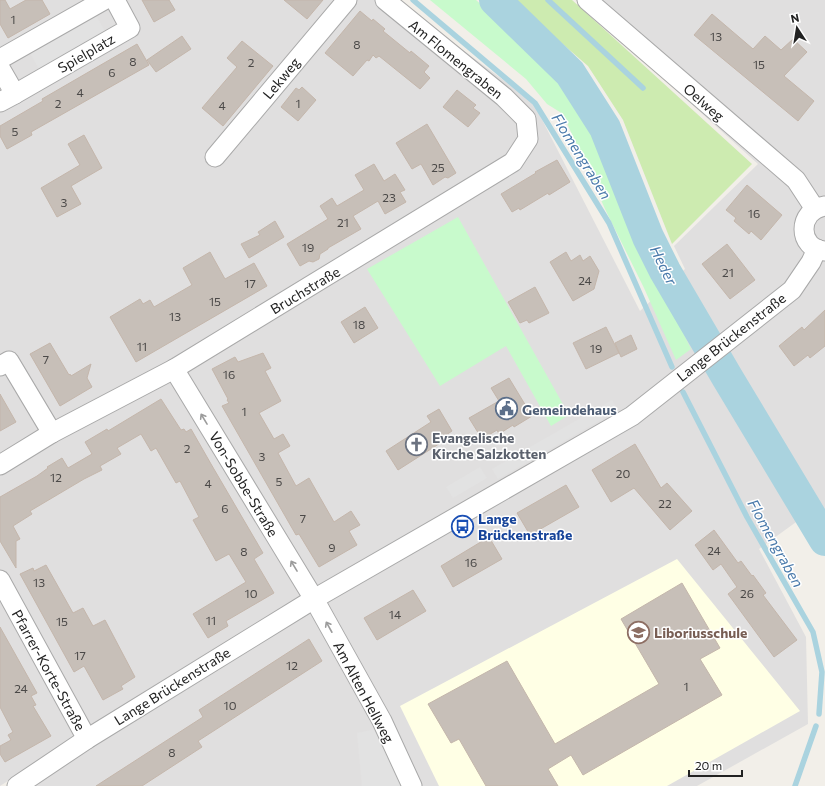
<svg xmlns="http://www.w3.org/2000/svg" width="825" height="786" viewBox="0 0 825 786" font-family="Commissioner,sans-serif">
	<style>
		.residential { fill: #e0dfdf }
		.education { fill: #ffffe5 }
		.grass { fill: #cdebb0 }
		.park { fill: #c8facc }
		.parking { fill: #e2e2e2 }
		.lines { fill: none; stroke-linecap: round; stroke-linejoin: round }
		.stream { stroke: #aad3df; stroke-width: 5.5 }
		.river { stroke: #aad3df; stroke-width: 32 }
		.building { fill: #c7bfb8; stroke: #c4b6ab }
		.minor-casing { stroke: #a9a9a9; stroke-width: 21 }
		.minor { stroke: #fff; stroke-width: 19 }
		.oneway { stroke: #9c9c9c }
		.labels { text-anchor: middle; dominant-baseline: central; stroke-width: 3; stroke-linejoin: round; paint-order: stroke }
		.number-label { font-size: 12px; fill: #4b4948 }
		.street-label { font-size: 14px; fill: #222; stroke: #fff }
		.service-label { font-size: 14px; font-weight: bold; fill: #4e5e75; stroke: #fff; text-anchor: start }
		.worship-label { font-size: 14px; font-weight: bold; fill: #5b616d; stroke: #fff; text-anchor: start }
		.transit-label { font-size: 14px; font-weight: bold; fill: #164399; stroke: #fff; text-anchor: start }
		.education-label { font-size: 14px; font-weight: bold; fill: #785e54; stroke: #fff; text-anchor: start }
		.water-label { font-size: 15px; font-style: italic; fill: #4a7aab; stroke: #fff }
	</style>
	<rect width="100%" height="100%" fill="#f2efe9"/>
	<polygon class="residential" points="0,0 395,0 533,102 640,311 685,269 674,246 758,164 576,0 825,0 825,510 821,504 759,549 806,637 808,724 697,786 28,786 625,410 89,729 0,786"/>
	<polygon class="education" points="677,559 800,711 667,786 439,786 400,706"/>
	<polygon class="grass" points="512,0 572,0 752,164 672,244 623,120 588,66"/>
	<g class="park">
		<polygon points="430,0 476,0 552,67 571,89 585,111 653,277 661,287 691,349 676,360 644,288 605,209 563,114 547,104 526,79"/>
		<polygon points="458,217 569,415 551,426 506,346 440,386 367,269"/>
	</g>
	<g class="parking">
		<polygon points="96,15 107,35 41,73 30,53"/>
		<polygon points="612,400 618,410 498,479 492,469"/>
		<polygon points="480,467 487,478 453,498 446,487"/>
		<polygon points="381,728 403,786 362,786 357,733"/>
	</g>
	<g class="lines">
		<g class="stream">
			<polyline points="413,0 535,103 609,223 672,367"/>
			<polyline points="548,0 643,88"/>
			<polyline points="683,392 747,517 813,632 822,672 819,714"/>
			<polyline points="795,786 816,726"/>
		</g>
		<polyline class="river" points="495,0 570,73 605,128 648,237 665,271 727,377 825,540"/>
	</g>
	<g class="building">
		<polygon points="0,0 5,0 10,9 26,0 42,0 50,14 8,38 0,24"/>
		<polygon points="142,0 169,0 175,10 154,22"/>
		<polygon points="284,0 323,0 307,19"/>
		<polygon points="360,11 372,21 373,19 385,29 383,31 410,53 411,51 429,66 424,72 430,78 420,89 379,56 376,58 373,55 369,61 367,60 353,76 325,53"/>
		<polygon points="712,14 753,49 765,36 781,50 793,39 807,52 784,76 814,101 798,121 694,35"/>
		<polygon points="182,36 191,49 156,72 147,60"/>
		<polygon points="242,41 273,66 223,126 202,108 237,67 227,58"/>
		<polygon points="137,44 149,65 31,132 32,135 7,149 0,136 0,126 43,101 42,99"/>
		<polygon points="302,87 316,100 298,121 281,107 296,88 299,90"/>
		<polygon points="457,90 476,105 473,108 480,113 468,127 443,107"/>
		<polygon points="427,124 456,173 448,178 445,177 433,185 421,164 412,169 396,143"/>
		<polygon points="84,135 102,168 71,186 81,204 57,217 41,188 80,165 68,144"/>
		<polygon points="557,160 570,182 549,195 548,193 520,210 519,208 512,212 501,194 536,173 535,172"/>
		<polygon points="374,164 384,181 395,174 405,190 400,192 406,202 385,214 378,201 353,216 361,229 328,248 328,249 320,254 319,259 313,262 309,261 300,266 287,244 328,219 320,206 332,198 337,206 364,190 355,175"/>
		<polygon points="747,185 782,215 761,240 751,231 749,234 734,221 736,218 726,210"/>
		<polygon points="275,221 284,237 249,258 241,244 260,235 258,232"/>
		<polygon points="727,244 755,280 730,299 702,264"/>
		<polygon points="210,252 225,279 254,263 267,286 136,362 110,317 140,299 143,304 150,300 154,307 192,285 183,268"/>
		<polygon points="566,252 571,261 580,255 583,261 590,256 599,271 594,289 573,301 550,262"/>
		<polygon points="535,287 549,313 529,323 527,320 520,323 508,302"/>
		<polygon points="365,307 378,328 354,343 341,322"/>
		<polygon points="825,310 825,346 810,358 808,355 794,366 779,346 802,327 804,330"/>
		<polygon points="606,327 619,353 586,369 573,343"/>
		<polygon points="631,335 637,349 621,357 615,343"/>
		<polygon points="50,343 69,375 70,374 71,376 91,364 87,378 92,387 60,406 30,354"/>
		<polygon points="263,353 271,368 265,371 281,401 259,413 274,439 283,434 290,446 278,453 296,486 309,478 334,522 351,511 360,525 349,531 357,545 319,567 299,534 296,535 222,406 229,403 227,400 228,399 212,369 235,357 238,362"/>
		<polygon points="509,378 532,416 514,427 513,425 499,434 497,430 482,439 469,418 499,401 491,388"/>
		<polygon points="0,394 16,422 0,431"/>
		<polygon points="161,399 181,430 184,429 186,432 191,429 211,464 263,553 254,559 274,593 226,621 228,626 208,638 193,614 246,582 229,554 216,561 193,520 199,517 180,481 176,483 156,448 151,451 141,434 117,448 121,454 100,466 102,470 84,479 30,511 32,514 13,526 20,539 16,541 16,568 0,541 0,497 37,476 48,468 47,467 62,458 68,468 92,454 85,442 107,429 108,431"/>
		<polygon points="439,409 452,431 443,437 445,440 398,470 386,451 431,422 427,416"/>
		<polygon points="635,444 661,488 667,483 692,511 670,530 634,488 611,502 592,470"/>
		<polygon points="566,485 579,507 530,535 517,513"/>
		<polygon points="714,530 738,563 741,561 752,576 753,575 766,593 763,595 797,640 774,657 728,594 737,587 721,564 713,570 695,545"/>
		<polygon points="489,537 502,559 453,587 441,566"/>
		<polygon points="46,565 73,613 83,608 93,626 105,620 135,677 121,686 123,689 103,700 84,666 74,672 20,574 33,568 34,571"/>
		<polygon points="682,583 720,648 700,659 722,695 583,775 571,755 548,769 558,786 486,786 459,739 451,743 428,704 507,661 555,744 659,684 621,619"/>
		<polygon points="413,590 426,611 377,640 364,618"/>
		<polygon points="0,627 37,693 31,696 36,705 33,706 51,736 5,762 0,754 0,746 11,740 8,735 13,732 0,707"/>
		<polygon points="309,639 322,661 198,741 202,747 142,786 96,786 203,717 199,710"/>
	</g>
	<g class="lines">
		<defs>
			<g id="minor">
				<polyline points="587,0 796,180 815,209"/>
				<polyline points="0,59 104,0"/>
				<polyline points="0,68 15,94 0,102"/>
				<polyline points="15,94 130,28 115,0"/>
				<polyline points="215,157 347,0"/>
				<path d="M825 206C797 210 797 249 825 251"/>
				<polyline points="0,366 9,361 52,433"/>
				<polyline points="174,369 314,599 382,721 412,786"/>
				<polyline points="0,465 52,433 174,369 513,162 528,139 526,119 504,97 385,0"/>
				<polyline points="0,580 87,739"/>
				<polyline points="17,786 87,739 314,599 632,416 792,290 811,262 817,249"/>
			</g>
		</defs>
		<use href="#minor" class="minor-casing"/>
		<use href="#minor" class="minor"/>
	</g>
	<defs><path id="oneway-shaft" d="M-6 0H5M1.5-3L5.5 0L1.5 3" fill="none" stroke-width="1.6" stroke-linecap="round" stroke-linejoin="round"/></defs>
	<g class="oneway">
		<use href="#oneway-shaft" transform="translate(204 419) rotate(-121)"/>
		<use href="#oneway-shaft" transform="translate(294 566) rotate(-121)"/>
		<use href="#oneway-shaft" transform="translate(329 627) rotate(-119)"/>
	</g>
	<defs>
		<symbol id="civic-ring" viewBox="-11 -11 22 22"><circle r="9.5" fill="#fff" stroke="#5c6f8a" stroke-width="1.5"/><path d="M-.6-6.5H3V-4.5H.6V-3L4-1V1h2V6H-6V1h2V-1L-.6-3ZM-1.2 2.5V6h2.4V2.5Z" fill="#5c6f8a"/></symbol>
		<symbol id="church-ring" viewBox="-11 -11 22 22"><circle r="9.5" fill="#fff" stroke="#6b7280" stroke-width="1.5"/><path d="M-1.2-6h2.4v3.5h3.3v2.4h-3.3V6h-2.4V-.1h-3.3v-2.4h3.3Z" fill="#6b7280"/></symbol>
		<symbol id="bus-ring" viewBox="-11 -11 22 22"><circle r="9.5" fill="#fff" stroke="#1a4fb4" stroke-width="1.5"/><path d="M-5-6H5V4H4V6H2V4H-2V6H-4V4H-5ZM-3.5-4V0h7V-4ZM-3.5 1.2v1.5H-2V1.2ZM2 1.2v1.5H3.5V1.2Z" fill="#1a4fb4"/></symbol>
		<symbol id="school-ring" viewBox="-11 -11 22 22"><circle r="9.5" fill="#fff" stroke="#8d6e63" stroke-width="1.5"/><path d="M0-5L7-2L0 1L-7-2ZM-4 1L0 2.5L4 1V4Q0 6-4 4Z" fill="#8d6e63"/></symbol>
	</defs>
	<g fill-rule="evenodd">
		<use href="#civic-ring" x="494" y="396" width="25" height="25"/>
		<use href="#church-ring" x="404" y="432" width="25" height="25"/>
		<use href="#bus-ring" x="450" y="514" width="25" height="25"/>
		<use href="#school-ring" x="626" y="620" width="25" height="25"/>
	</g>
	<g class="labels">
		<g class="number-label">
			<text x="13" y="19">1</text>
			<text x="716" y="36">13</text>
			<text x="357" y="44">8</text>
			<text x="133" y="61">8</text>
			<text x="251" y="62">2</text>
			<text x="759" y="64">15</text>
			<text x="112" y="72">6</text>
			<text x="80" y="92">4</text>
			<text x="58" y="103">2</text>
			<text x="298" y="103">1</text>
			<text x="222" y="105">4</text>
			<text x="15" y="131">5</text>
			<text x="438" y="167">25</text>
			<text x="389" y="197">23</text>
			<text x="64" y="202">3</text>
			<text x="754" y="213">16</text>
			<text x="343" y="222">21</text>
			<text x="308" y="247">19</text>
			<text x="728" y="272">21</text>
			<text x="585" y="280">24</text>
			<text x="250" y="283">17</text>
			<text x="215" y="301">15</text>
			<text x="175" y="316">13</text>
			<text x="359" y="324">18</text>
			<text x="142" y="346">11</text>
			<text x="596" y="348">19</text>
			<text x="46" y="359">7</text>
			<text x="229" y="374">16</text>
			<text x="244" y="411">1</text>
			<text x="187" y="448">2</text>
			<text x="262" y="456">3</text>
			<text x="623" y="473">20</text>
			<text x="56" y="477">12</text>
			<text x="279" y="481">5</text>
			<text x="208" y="483">4</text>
			<text x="665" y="503">22</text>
			<text x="225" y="508">6</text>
			<text x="303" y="518">7</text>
			<text x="332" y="547">9</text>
			<text x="714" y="550">24</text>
			<text x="244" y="551">8</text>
			<text x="471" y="562">16</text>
			<text x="39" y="582">13</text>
			<text x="251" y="593">10</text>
			<text x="747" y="593">26</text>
			<text x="395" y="614">14</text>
			<text x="211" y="620">11</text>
			<text x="62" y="621">15</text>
			<text x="80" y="655">17</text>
			<text x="292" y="665">12</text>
			<text x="686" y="686">1</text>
			<text x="21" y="688">24</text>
			<text x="230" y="705">10</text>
			<text x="172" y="752">8</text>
		</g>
		<g class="street-label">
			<text transform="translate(86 53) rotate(-30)">Spielplatz</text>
			<text transform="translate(456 59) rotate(39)">Am Flomengraben</text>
			<text transform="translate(281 78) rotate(-50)">Lekweg</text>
			<text transform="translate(704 102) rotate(41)">Oelweg</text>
			<text transform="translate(305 290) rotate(-31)">Bruchstraße</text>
			<text transform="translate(731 337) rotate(-38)">Lange Brückenstraße</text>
			<text transform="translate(244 484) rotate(59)">Von-Sobbe-Straße</text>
			<text transform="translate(49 670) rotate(61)">Pfarrer-Korte-Straße</text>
			<text transform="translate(172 686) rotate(-32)">Lange Brückenstraße</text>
			<text transform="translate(364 692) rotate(62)">Am Alten Hellweg</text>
		</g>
		<g class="service-label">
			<text x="522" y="409">Gemeindehaus</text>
		</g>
		<g class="worship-label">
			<text x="432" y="437">Evangelische<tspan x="432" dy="16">Kirche Salzkotten</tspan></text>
		</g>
		<g class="transit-label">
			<text x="478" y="518">Lange<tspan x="478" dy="16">Brückenstraße</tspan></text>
		</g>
		<g class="education-label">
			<text x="654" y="632">Liboriusschule</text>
		</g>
		<g class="water-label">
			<text transform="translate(582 156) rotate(58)">Flomengraben</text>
			<text transform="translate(664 265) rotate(64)">Heder</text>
			<text transform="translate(776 543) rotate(61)">Flomengraben</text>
		</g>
	</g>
	<g transform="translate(797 28) rotate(348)" stroke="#ffffff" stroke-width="3" paint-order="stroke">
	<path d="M0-3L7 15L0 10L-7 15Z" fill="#222222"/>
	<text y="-6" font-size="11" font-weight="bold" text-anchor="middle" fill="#222222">N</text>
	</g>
	<path d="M689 770v6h53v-6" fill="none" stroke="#222222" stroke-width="2"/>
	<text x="695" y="770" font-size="12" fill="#222222" stroke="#ffffff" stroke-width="3" paint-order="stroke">20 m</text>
</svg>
